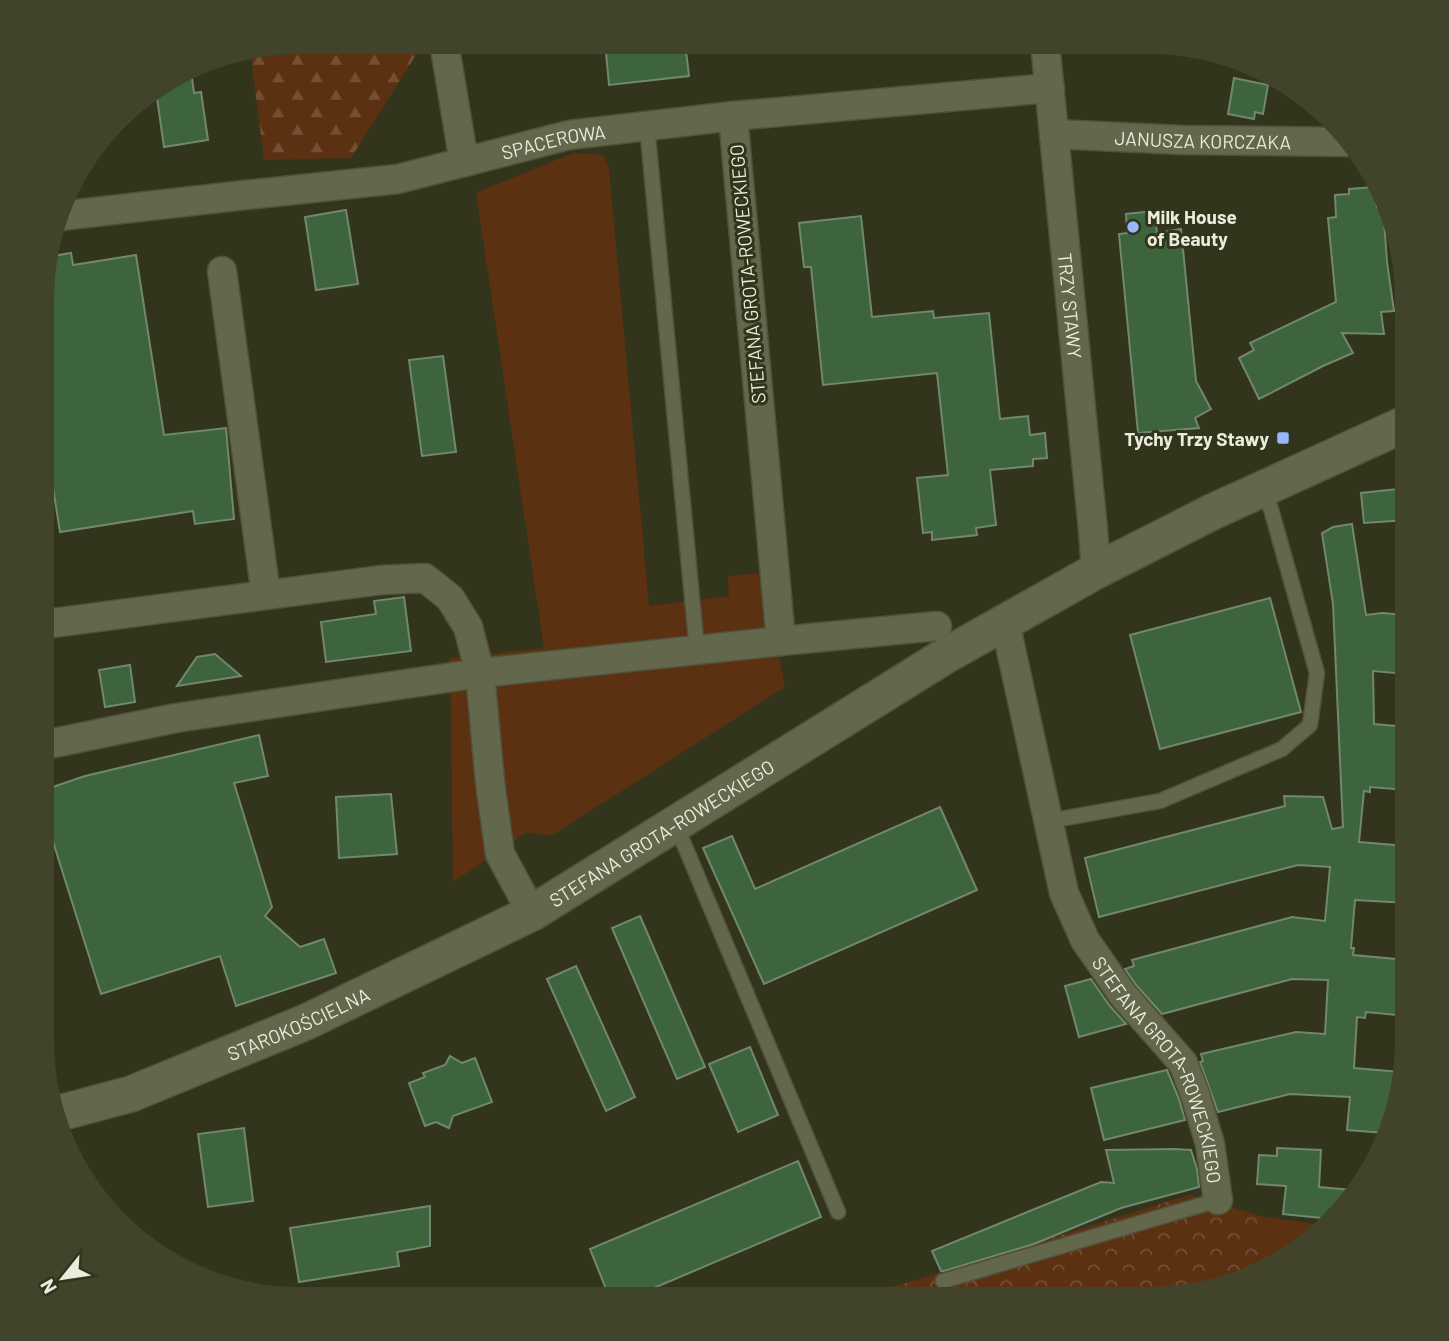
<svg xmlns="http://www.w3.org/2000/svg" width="1449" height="1341" viewBox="0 0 1449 1341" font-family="Barlow,sans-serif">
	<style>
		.green { fill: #5c3112 }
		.forest { fill: url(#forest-firs) }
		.park { fill: url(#park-crowns) }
		.building { fill: #3d643c; stroke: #728771; stroke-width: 2 }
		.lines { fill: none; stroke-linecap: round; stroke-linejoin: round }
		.service-casing { stroke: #50523c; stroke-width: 17 }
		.minor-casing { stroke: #50523c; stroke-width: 31 }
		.tertiary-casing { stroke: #50523c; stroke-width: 38 }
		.service { stroke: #63674c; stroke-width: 14 }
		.minor { stroke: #63674c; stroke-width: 28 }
		.tertiary { stroke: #63674c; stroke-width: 35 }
		.poi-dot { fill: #94b7fd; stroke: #32341b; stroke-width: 2.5 }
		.labels { text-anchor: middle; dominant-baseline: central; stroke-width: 6; stroke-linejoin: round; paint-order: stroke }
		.street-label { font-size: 19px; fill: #eaecdd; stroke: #32341b }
		.poi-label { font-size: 19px; font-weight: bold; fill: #eaecdd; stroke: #32341b; text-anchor: start }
	</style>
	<defs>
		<pattern id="forest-firs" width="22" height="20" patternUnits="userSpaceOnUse" patternTransform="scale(1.75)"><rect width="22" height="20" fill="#5c3112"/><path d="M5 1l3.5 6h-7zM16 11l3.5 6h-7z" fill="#744f34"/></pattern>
		<pattern id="park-crowns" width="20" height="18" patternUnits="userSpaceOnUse" patternTransform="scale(1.75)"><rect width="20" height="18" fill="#5c3112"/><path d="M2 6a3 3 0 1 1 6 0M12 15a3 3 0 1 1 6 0" fill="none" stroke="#744f34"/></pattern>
	</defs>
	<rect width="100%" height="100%" fill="#32341b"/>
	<g class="green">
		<polygon points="573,153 604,155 609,169 649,606 729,596 728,576 762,573 785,687 551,836 527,832 453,882 450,658 544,648 476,193"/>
		<polygon points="1261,1216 1326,1226 1319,1235 1261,1271"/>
	</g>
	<polygon class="forest" points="301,42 420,42 421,47 351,158 264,160 250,50"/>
	<polygon class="park" points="1189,1195 1261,1216 1261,1271 1247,1279 1165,1298 828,1299 883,1290"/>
	<g class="building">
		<polygon points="605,42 685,42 689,76 609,85"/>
		<polygon points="191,71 194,93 201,92 208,140 164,147 156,91"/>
		<polygon points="1234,78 1268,85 1263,114 1255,112 1254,119 1228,114"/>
		<polygon points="1374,187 1377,207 1383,206 1387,262 1394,311 1381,312 1384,334 1342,333 1353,353 1323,366 1259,399 1239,358 1254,350 1250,343 1336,302 1328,218 1336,217 1335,195 1349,194 1349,189"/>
		<polygon points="346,210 358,284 316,290 305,217"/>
		<polygon points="1154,211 1157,233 1181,229 1196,381 1211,409 1195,418 1199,428 1138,433 1119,234 1127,233 1126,214"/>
		<polygon points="861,216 872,317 933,311 934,318 989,313 1000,419 1028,416 1030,435 1045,433 1047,458 1033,459 1033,466 990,470 996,525 976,528 977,535 932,540 932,532 923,533 917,478 948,475 937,373 823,385 811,267 804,267 799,223"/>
		<polygon points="71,253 73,265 136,255 164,435 226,428 234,519 195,524 193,511 60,532 46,443 47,257"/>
		<polygon points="443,356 456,452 422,456 409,360"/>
		<polygon points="1407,488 1407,520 1364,523 1361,493"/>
		<polygon points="1352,524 1366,615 1382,613 1407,615 1407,674 1373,671 1374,724 1407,727 1407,790 1370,787 1370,792 1364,791 1359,842 1407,846 1407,903 1355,900 1351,948 1354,948 1353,955 1407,960 1407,1016 1366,1012 1365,1018 1357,1017 1354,1068 1400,1072 1385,1133 1347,1130 1350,1097 1290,1094 1218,1112 1200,1062 1203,1061 1201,1054 1296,1032 1325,1034 1328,980 1292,979 1162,1014 1136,985 1125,969 1134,966 1132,960 1292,917 1325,921 1330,867 1298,865 1099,917 1085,858 1285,806 1284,796 1323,797 1332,829 1343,827 1333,604 1322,533 1333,527"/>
		<polygon points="404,597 411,651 326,662 321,622 376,614 374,601"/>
		<polygon points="1270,598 1301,712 1160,749 1130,635"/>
		<polygon points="215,654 241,676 177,686 197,657"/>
		<polygon points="130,665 135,702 105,707 99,670"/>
		<polygon points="259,735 268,776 234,783 272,907 265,916 300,947 324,939 336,973 236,1006 220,956 101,994 44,813 44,790 85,776"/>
		<polygon points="391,794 397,854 339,858 336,797"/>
		<polygon points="940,807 977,890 764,984 703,848 732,836 755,889"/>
		<polygon points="640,916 705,1067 677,1079 612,928"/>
		<polygon points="576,966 635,1097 606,1111 547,979"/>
		<polygon points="1091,979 1109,1005 1126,1024 1079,1037 1065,986"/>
		<polygon points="750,1047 778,1115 738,1132 709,1064"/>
		<polygon points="450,1056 462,1063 475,1058 492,1102 453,1116 449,1128 436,1122 425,1126 409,1083 425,1077 423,1073 445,1065"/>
		<polygon points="1167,1070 1179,1099 1185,1120 1104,1140 1091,1088"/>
		<polygon points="244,1128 253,1201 208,1207 198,1134"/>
		<polygon points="1277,1148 1321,1150 1319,1187 1353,1190 1331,1219 1283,1214 1286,1186 1257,1184 1259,1155 1277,1156"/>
		<polygon points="1174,1149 1191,1150 1197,1169 1199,1187 1121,1208 1034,1244 944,1271 941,1271 932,1251 1101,1182 1114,1183 1106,1150"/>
		<polygon points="798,1161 821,1217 628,1299 610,1299 590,1249"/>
		<polygon points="430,1206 430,1246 397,1252 399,1266 299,1282 290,1228"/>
	</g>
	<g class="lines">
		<defs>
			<g id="service">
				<polyline points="647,126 697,650"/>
				<polyline points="1049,821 1160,801 1282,749 1310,725 1317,673 1271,509 1261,489"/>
				<polyline points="676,825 838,1212"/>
				<polyline points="943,1281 1218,1200"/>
			</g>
			<g id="minor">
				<polyline points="444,42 464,162"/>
				<path id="s1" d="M1045 43 1093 530 1096 571"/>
				<path id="s2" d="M1054 134 1183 140 1350 142"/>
				<path id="s3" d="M60 216 236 196 398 179 569 135 733 116 1050 88"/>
				<polyline points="222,271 266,595"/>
				<path id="s4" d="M1005 622 1064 893 1085 940 1123 995 1183 1063 1195 1094 1210 1144 1218 1200"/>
				<polyline points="45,624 381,580 425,578 450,598 468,627 480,673 781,641 733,116"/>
				<polyline points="781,641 937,626"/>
				<polyline points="44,745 176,718 480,673 490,782 500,854 532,913"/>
			</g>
			<g id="tertiary">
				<path id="s5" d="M56 1114 131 1094 306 1022 532 913 945 656 1096 571 1212 512 1407 423"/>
			</g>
		</defs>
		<use href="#service" class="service-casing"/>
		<use href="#minor" class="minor-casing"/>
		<use href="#tertiary" class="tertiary-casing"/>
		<use href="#service" class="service"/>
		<use href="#minor" class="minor"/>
		<use href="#tertiary" class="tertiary"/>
	</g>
	<g class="poi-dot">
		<circle cx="1133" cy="227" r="7"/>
		<rect x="1276" y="431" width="14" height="14" rx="3.5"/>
	</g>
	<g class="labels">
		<g class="street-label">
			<text stroke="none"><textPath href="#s2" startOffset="149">JANUSZA KORCZAKA</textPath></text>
			<text stroke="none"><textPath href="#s3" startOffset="500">SPACEROWA</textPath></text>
			<text transform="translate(747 274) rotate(-95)">STEFANA GROTA-ROWECKIEGO</text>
			<text stroke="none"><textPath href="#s1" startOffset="264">TRZY STAWY</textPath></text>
			<text stroke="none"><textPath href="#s5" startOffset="670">STEFANA GROTA-ROWECKIEGO</textPath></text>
			<text stroke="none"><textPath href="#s5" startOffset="259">STAROKOŚCIELNA</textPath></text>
			<text stroke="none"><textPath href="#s4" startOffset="481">STEFANA GROTA-ROWECKIEGO</textPath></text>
		</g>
		<g class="poi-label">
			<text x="1147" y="216">Milk House<tspan x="1147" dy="22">of Beauty</tspan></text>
			<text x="1269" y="438" text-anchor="end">Tychy Trzy Stawy</text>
		</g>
	</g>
	<path d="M0 0H1449V1341H0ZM300 54H1149A246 246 0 0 1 1395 300V1041A246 246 0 0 1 1149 1287H300A246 246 0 0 1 54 1041V300A246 246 0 0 1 300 54Z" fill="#41432b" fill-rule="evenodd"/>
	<g transform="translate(63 1278) rotate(240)" stroke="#32341b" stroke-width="5" paint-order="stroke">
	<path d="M0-5L12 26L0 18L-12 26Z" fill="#eaecdd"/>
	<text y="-10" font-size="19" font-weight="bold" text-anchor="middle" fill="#eaecdd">N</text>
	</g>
</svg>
